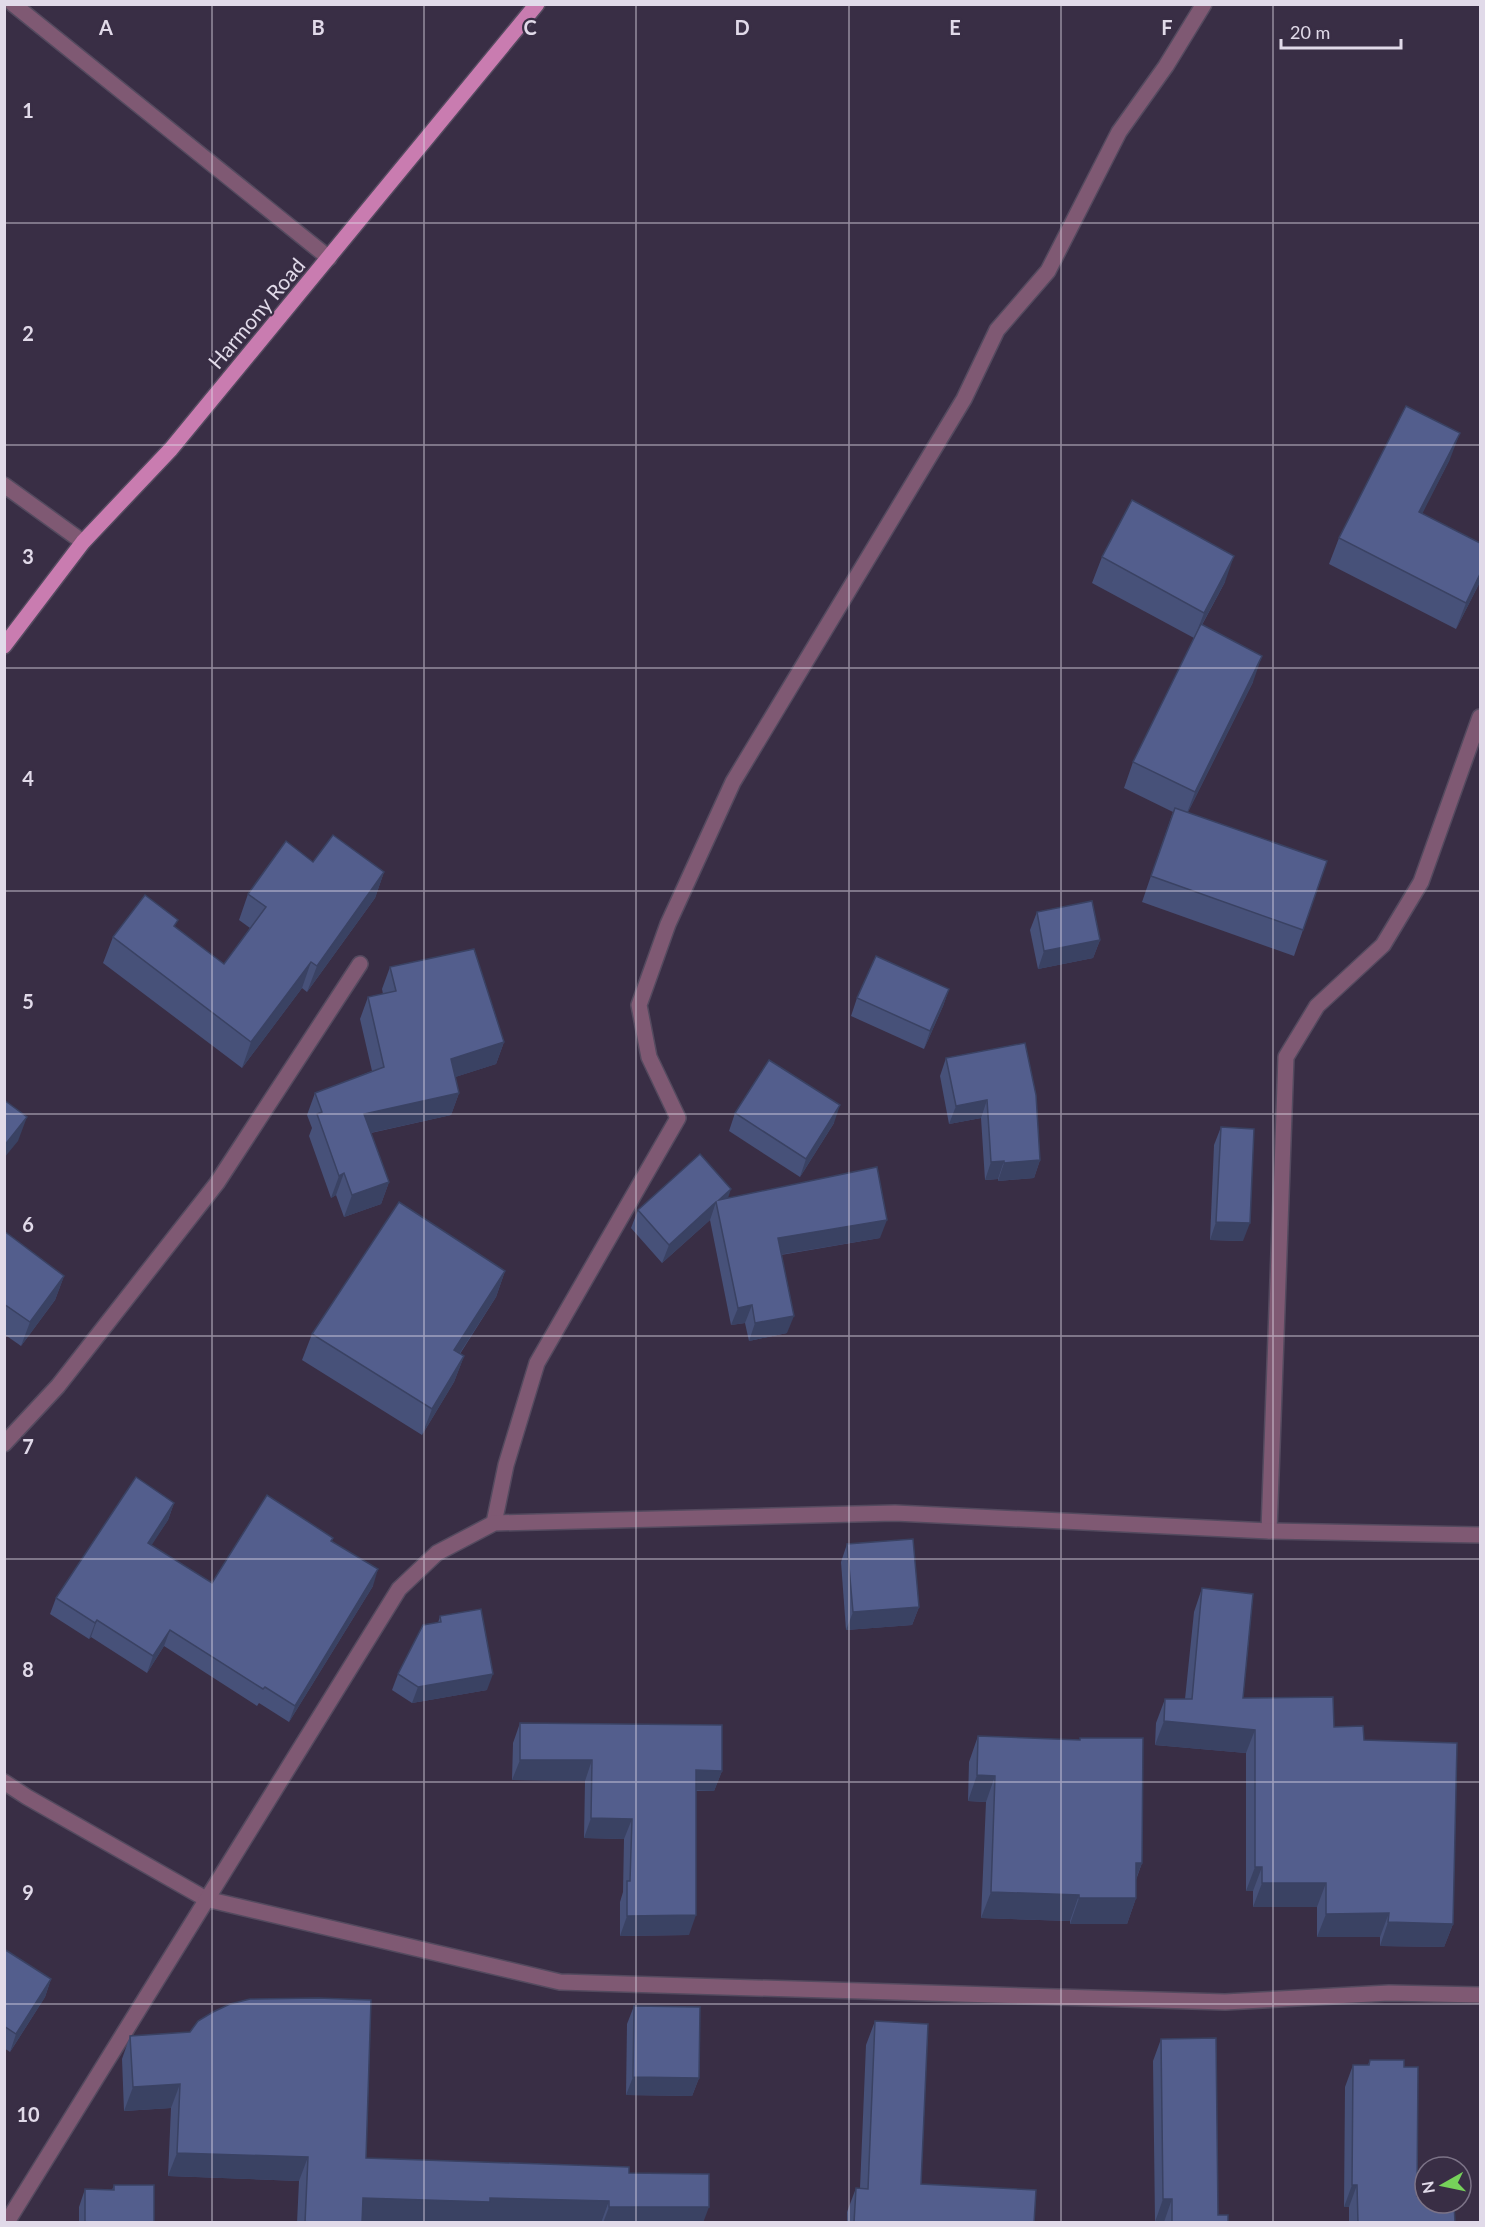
<svg xmlns="http://www.w3.org/2000/svg" width="1485" height="2227" viewBox="0 0 1485 2227" font-family="Lato,sans-serif">
	<style>
		.lines { fill: none; stroke-linecap: round; stroke-linejoin: round }
		.minor-casing { stroke: #544a5f; stroke-width: 18 }
		.major-casing { stroke: #544a5f; stroke-width: 18 }
		.minor { stroke: #7f5973; stroke-width: 15 }
		.major { stroke: #c97cb0; stroke-width: 15 }
		.wall { fill: #475179 }
		.shaded-wall { fill: #3a4263 }
		.building { fill: #535e8d; stroke: #3a4263; stroke-width: 1.5 }
		.grid { fill: none; stroke: #e1dae9; stroke-width: 1.5; stroke-opacity: 0.55 }
		.labels { text-anchor: middle; dominant-baseline: central; stroke-width: 4.5; stroke-linejoin: round; paint-order: stroke }
		.street-label { font-size: 21px; fill: #e1dae9; stroke: #392e45 }
		.grid-label { font-size: 20px; text-anchor: middle; font-weight: bold; fill: #e1dae9; stroke: #392e45; stroke-width: 4.5; stroke-linejoin: round; paint-order: stroke }
	</style>
	<rect width="100%" height="100%" fill="#392e45"/>
	<g class="lines">
		<defs>
			<g id="minor">
				<polyline points="13,4 329,258"/>
				<polyline points="4,485 83,542"/>
				<polyline points="4,1444 58,1386 217,1183 360,964"/>
				<polyline points="494,1523 506,1465 537,1363 678,1118 649,1057 639,1005 668,924 733,782 964,399 997,330 1048,271 1119,132 1166,66 1204,4"/>
				<polyline points="1269,1531 1286,1057 1317,1006 1383,945 1421,882 1480,717"/>
				<polyline points="4,1782 27,1797 206,1899 560,1982 1225,2002 1389,1993 1480,1995"/>
				<polyline points="7,2222 399,1589 437,1553 494,1523 895,1513 1269,1531 1480,1535"/>
			</g>
			<polyline id="major" points="4,646 83,542 171,449 537,4"/>
		</defs>
		<use href="#minor" class="minor-casing"/>
		<use href="#major" class="major-casing"/>
		<use href="#minor" class="minor"/>
		<use href="#major" class="major"/>
	</g>
	<g class="wall">
		<polygon points="1450,459 1422,513 1480,582 1456,629 1329,564 1339,538"/>
		<polygon points="1102,557 1225,582 1202,625 1253,682 1188,812 1303,930 1294,956 1142,902 1173,812 1124,788 1133,762 1194,638 1092,583"/>
		<polygon points="313,862 384,872 375,898 307,992 302,988 242,1068 103,963 113,937 176,928 224,964 250,928 239,920 248,894"/>
		<polygon points="1037,912 1100,940 1093,958 1038,969 1030,930"/>
		<polygon points="390,967 504,1042 496,1064 455,1077 459,1093 451,1115 371,1133 389,1182 381,1204 344,1217 336,1195 331,1198 309,1136 312,1128 307,1115 315,1093 372,1071 360,1019 368,997 383,994 382,989"/>
		<polygon points="949,989 943,1006 924,1049 851,1016 857,998"/>
		<polygon points="1025,1043 1040,1160 1034,1178 998,1181 998,1179 985,1180 981,1118 949,1124 940,1076 946,1058"/>
		<polygon points="735,1113 834,1123 800,1177 729,1131"/>
		<polygon points="1221,1127 1243,1241 1210,1240 1214,1145"/>
		<polygon points="728,1198 880,1238 781,1255 787,1333 749,1341 745,1323 731,1325 710,1220 662,1263 631,1228 638,1210"/>
		<polygon points="4,1231 64,1276 55,1300 21,1346 4,1334"/>
		<polygon points="505,1271 496,1297 460,1354 464,1356 454,1382 422,1435 302,1360 312,1334"/>
		<polygon points="174,1503 168,1520 151,1545 212,1583 333,1538 332,1541 373,1586 289,1722 259,1703 257,1706 164,1646 147,1673 91,1637 89,1639 50,1614 56,1598"/>
		<polygon points="847,1544 919,1607 912,1625 846,1630 841,1562"/>
		<polygon points="1202,1588 1243,1698 1334,1727 1364,1740 1453,1924 1444,1947 1380,1946 1380,1937 1317,1937 1317,1907 1253,1907 1253,1891 1246,1891 1246,1753 1155,1745 1156,1723 1165,1699 1185,1699 1194,1612"/>
		<polygon points="440,1616 487,1690 412,1703 392,1690 398,1674 438,1623"/>
		<polygon points="520,1723 722,1771 714,1791 696,1791 689,1935 620,1936 620,1902 623,1892 624,1839 584,1838 585,1781 512,1780 513,1743"/>
		<polygon points="978,1736 1080,1740 1080,1738 1142,1863 1136,1880 1136,1898 1127,1924 1070,1924 1070,1921 981,1918 986,1802 968,1801 969,1762"/>
		<polygon points="4,1949 51,1979 45,1997 10,2052 4,2048"/>
		<polygon points="634,2006 699,2078 692,2096 626,2095 627,2024"/>
		<polygon points="875,2021 921,2184 1034,2223 847,2223 847,2212 856,2188 860,2188 866,2045"/>
		<polygon points="130,2036 366,2158 629,2173 703,2223 526,2223 483,2221 482,2223 362,2222 362,2223 297,2223 299,2181 168,2176 171,2108 124,2111 122,2059"/>
		<polygon points="1161,2039 1218,2215 1228,2223 1164,2223 1164,2222 1155,2222 1153,2061"/>
		<polygon points="1370,2060 1417,2196 1455,2223 1349,2223 1349,2207 1344,2207 1345,2087 1353,2065 1368,2065"/>
		<polygon points="114,2185 154,2223 79,2223 79,2207 85,2189 112,2190"/>
	</g>
	<g class="shaded-wall">
		<polygon points="1460,433 1450,459 1410,538 1419,512"/>
		<polygon points="1234,556 1225,582 1194,639 1204,613"/>
		<polygon points="1480,574 1480,582 1456,629 1466,603"/>
		<polygon points="1262,656 1253,682 1185,818 1195,792"/>
		<polygon points="384,872 375,898 307,992 317,966"/>
		<polygon points="1100,940 1093,958 1038,969 1044,951"/>
		<polygon points="311,962 302,988 242,1068 251,1042"/>
		<polygon points="949,989 943,1006 924,1049 930,1031"/>
		<polygon points="504,1042 496,1064 443,1081 451,1059"/>
		<polygon points="459,1093 451,1115 356,1136 364,1114"/>
		<polygon points="987,1100 981,1118 949,1124 956,1106"/>
		<polygon points="840,1105 834,1123 800,1177 806,1159"/>
		<polygon points="27,1117 18,1141 4,1158 4,1146"/>
		<polygon points="1040,1160 1034,1178 998,1181 1004,1163"/>
		<polygon points="1004,1161 998,1179 985,1180 991,1162"/>
		<polygon points="344,1173 336,1195 331,1198 339,1176"/>
		<polygon points="389,1182 381,1204 344,1217 352,1195"/>
		<polygon points="731,1189 725,1207 719,1200"/>
		<polygon points="716,1202 710,1220 662,1263 669,1245"/>
		<polygon points="887,1220 880,1238 772,1256 778,1238"/>
		<polygon points="1216,1222 1250,1223 1243,1241 1210,1240"/>
		<polygon points="505,1271 496,1297 445,1376 454,1350"/>
		<polygon points="64,1276 55,1300 21,1346 30,1322"/>
		<polygon points="752,1305 745,1323 731,1325 738,1308"/>
		<polygon points="794,1316 787,1333 749,1341 755,1323"/>
		<polygon points="464,1356 454,1382 422,1435 432,1409"/>
		<polygon points="174,1503 168,1520 142,1560 148,1543"/>
		<polygon points="378,1569 373,1586 289,1722 295,1706"/>
		<polygon points="919,1607 912,1625 846,1630 853,1612"/>
		<polygon points="97,1620 91,1637 89,1639 95,1623"/>
		<polygon points="170,1630 164,1646 147,1673 153,1656"/>
		<polygon points="493,1674 487,1690 412,1703 418,1687"/>
		<polygon points="1164,1721 1255,1730 1246,1753 1155,1745"/>
		<polygon points="520,1760 592,1760 585,1781 512,1780"/>
		<polygon points="696,1770 722,1771 714,1791 689,1790"/>
		<polygon points="977,1775 995,1776 986,1802 968,1801"/>
		<polygon points="591,1818 632,1819 624,1839 584,1838"/>
		<polygon points="1136,1863 1142,1863 1132,1889"/>
		<polygon points="1255,1867 1262,1867 1253,1891 1246,1891"/>
		<polygon points="1262,1883 1326,1883 1317,1907 1253,1907"/>
		<polygon points="991,1892 1079,1895 1070,1921 981,1918"/>
		<polygon points="1079,1898 1136,1898 1127,1924 1070,1924"/>
		<polygon points="1389,1913 1380,1937 1317,1937 1326,1914"/>
		<polygon points="696,1915 689,1935 620,1936 627,1916"/>
		<polygon points="1388,1922 1453,1924 1444,1947 1380,1946"/>
		<polygon points="51,1979 45,1997 10,2052 16,2034"/>
		<polygon points="633,2077 699,2078 692,2096 626,2095"/>
		<polygon points="180,2084 171,2108 124,2111 133,2087"/>
		<polygon points="177,2153 308,2157 299,2181 168,2176"/>
		<polygon points="1352,2185 1357,2185 1349,2207 1344,2207"/>
		<polygon points="363,2198 490,2198 609,2201 601,2223 526,2223 483,2221 482,2223 388,2223 355,2222"/>
		<polygon points="1163,2199 1172,2199 1164,2222 1155,2222"/>
		<polygon points="609,2207 709,2207 703,2223 603,2223"/>
	</g>
	<g class="building">
		<polygon points="1406,406 1460,433 1419,512 1480,543 1480,574 1466,603 1339,538"/>
		<polygon points="1132,500 1234,556 1204,613 1102,557"/>
		<polygon points="1201,624 1262,656 1195,792 1133,762"/>
		<polygon points="1175,808 1327,861 1303,930 1151,876"/>
		<polygon points="333,835 384,872 317,966 311,962 251,1042 113,937 145,895 178,920 174,926 224,964 266,907 248,894 286,841 313,862"/>
		<polygon points="1092,901 1100,940 1044,951 1037,912"/>
		<polygon points="474,949 504,1042 451,1059 459,1093 364,1114 389,1182 352,1195 344,1173 339,1176 317,1114 322,1112 315,1093 384,1067 368,997 396,991 390,967"/>
		<polygon points="876,956 949,989 930,1031 857,998"/>
		<polygon points="1025,1043 1036,1095 1040,1160 1004,1163 1004,1161 991,1162 987,1100 956,1106 946,1058"/>
		<polygon points="769,1060 840,1105 806,1159 735,1113"/>
		<polygon points="4,1100 27,1117 4,1146"/>
		<polygon points="1221,1127 1254,1129 1250,1223 1216,1222"/>
		<polygon points="700,1154 731,1189 719,1200 877,1167 887,1220 778,1238 794,1316 755,1323 752,1305 738,1308 716,1202 669,1245 638,1210"/>
		<polygon points="399,1202 505,1271 454,1350 464,1356 432,1409 312,1334"/>
		<polygon points="4,1231 64,1276 30,1322 4,1304"/>
		<polygon points="136,1477 174,1503 148,1543 212,1583 267,1495 333,1538 331,1541 378,1569 295,1706 265,1687 263,1689 170,1630 153,1656 97,1620 95,1623 56,1598"/>
		<polygon points="913,1539 919,1607 853,1612 847,1544"/>
		<polygon points="1202,1588 1253,1594 1243,1698 1333,1697 1334,1727 1363,1726 1364,1740 1457,1743 1453,1924 1388,1922 1389,1913 1326,1914 1326,1883 1262,1883 1262,1867 1255,1867 1255,1730 1164,1721 1165,1699 1192,1699"/>
		<polygon points="481,1609 493,1674 418,1687 398,1674 423,1625 441,1622 440,1616"/>
		<polygon points="520,1723 722,1725 722,1771 696,1770 696,1915 627,1916 627,1881 630,1881 632,1819 591,1818 592,1760 520,1760"/>
		<polygon points="978,1736 1080,1740 1080,1738 1143,1738 1142,1863 1136,1863 1136,1898 1079,1898 1079,1895 991,1892 995,1776 977,1775"/>
		<polygon points="4,1949 51,1979 16,2034 4,2026"/>
		<polygon points="318,1998 371,2000 366,2158 629,2167 629,2173 709,2174 709,2207 609,2207 609,2201 490,2198 490,2202 363,2198 362,2223 305,2223 308,2157 177,2153 180,2084 133,2087 130,2036 190,2032 198,2021 213,2012 230,2004 250,1999"/>
		<polygon points="634,2006 700,2007 699,2078 633,2077"/>
		<polygon points="875,2021 928,2024 921,2184 1036,2190 1034,2223 854,2223 856,2188 868,2189"/>
		<polygon points="1216,2038 1218,2215 1228,2215 1228,2223 1172,2223 1172,2199 1163,2199 1161,2039"/>
		<polygon points="1370,2060 1404,2060 1404,2067 1418,2067 1417,2196 1425,2196 1425,2203 1454,2203 1455,2223 1358,2223 1357,2185 1352,2185 1353,2065 1369,2065"/>
		<polygon points="114,2185 154,2185 154,2223 85,2223 85,2189 114,2190"/>
	</g>
	<path class="grid" d="M212 4V2222M424 4V2222M636 4V2222M849 4V2222M1061 4V2222M1273 4V2222M4 223H1480M4 445H1480M4 668H1480M4 891H1480M4 1114H1480M4 1336H1480M4 1559H1480M4 1782H1480M4 2004H1480"/>
	<g class="labels">
		<g class="street-label">
			<text transform="translate(256 313) rotate(-50)">Harmony Road</text>
		</g>
	</g>
	<g class="grid-label">
		<text x="106" y="35">A</text>
		<text x="318" y="35">B</text>
		<text x="530" y="35">C</text>
		<text x="742" y="35">D</text>
		<text x="955" y="35">E</text>
		<text x="1167" y="35">F</text>
		<text x="28" y="118">1</text>
		<text x="28" y="341">2</text>
		<text x="28" y="564">3</text>
		<text x="28" y="786">4</text>
		<text x="28" y="1009">5</text>
		<text x="28" y="1232">6</text>
		<text x="28" y="1454">7</text>
		<text x="28" y="1677">8</text>
		<text x="28" y="1900">9</text>
		<text x="28" y="2122">10</text>
	</g>
	<rect width="1485" height="2227" fill="none" stroke="#e1dae9" stroke-width="12"/>
	<g transform="translate(1443 2185) rotate(261)"><circle r="28" fill="#392e45" stroke="#7c7387" stroke-width="1.5"/>
	<path d="M0-4.5L10 22L0 15L-10 22Z" fill="#76d25a"/>
	<text y="-9" font-size="16" font-weight="bold" text-anchor="middle" fill="#e1dae9">N</text>
	</g>
	<path d="M1281 39v9h120v-9" fill="none" stroke="#e1dae9" stroke-width="3"/>
	<text x="1290" y="39" font-size="18" fill="#e1dae9" stroke="#392e45" stroke-width="4.5" paint-order="stroke">20 m</text>
</svg>
